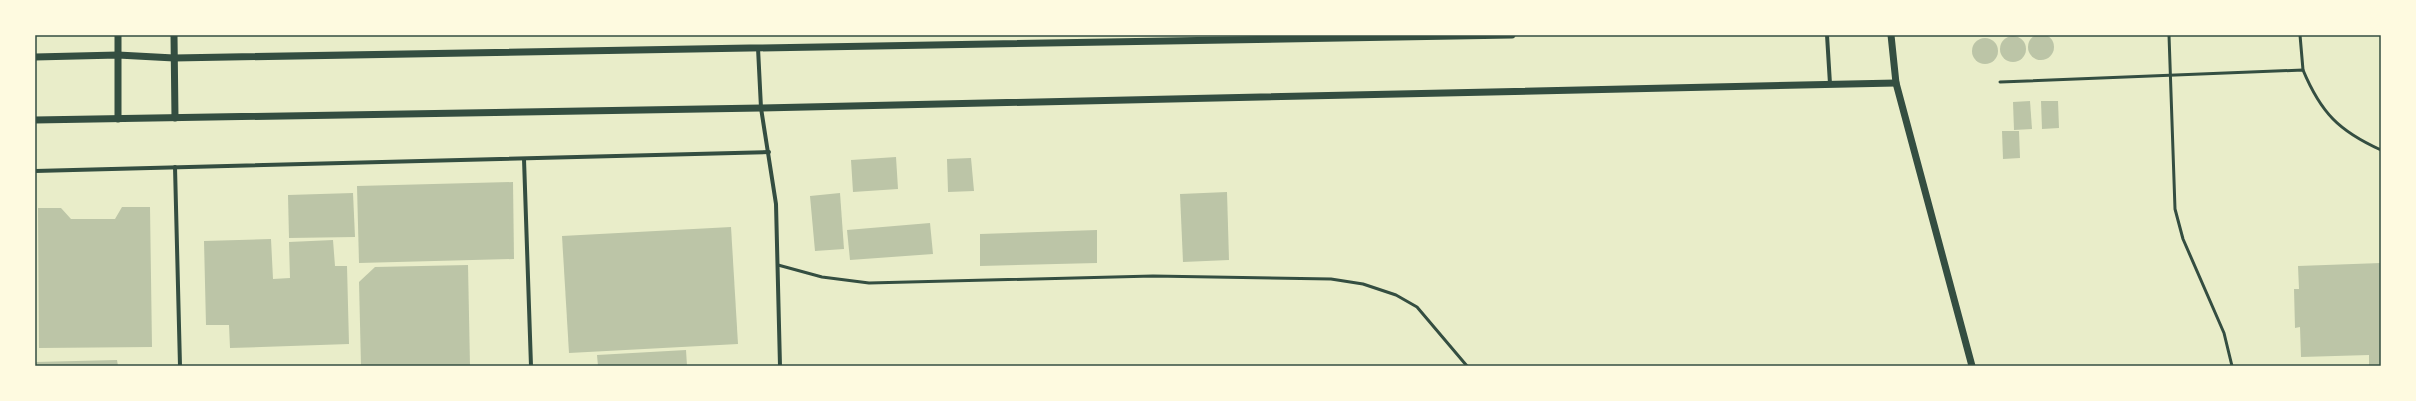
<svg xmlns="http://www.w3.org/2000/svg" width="2416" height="401" viewBox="0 0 2416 401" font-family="Ubuntu,sans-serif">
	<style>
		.building { fill: #bcc5a7 }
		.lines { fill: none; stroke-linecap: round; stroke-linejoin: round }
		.service { stroke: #344e41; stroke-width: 3 }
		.minor { stroke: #344e41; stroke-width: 4 }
		.tertiary { stroke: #344e41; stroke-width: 7 }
		.neatline { fill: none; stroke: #344e41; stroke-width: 1.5 }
	</style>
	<rect width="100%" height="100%" fill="#e9edc9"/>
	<g class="building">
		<circle cx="2041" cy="47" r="13"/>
		<circle cx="2013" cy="49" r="13"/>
		<circle cx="1985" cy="51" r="13"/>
		<polygon points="2030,101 2032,129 2014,130 2013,102"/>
		<polygon points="2041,101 2058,101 2059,128 2042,129"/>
		<polygon points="2002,131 2019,131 2020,158 2003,159"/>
		<polygon points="896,157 898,189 853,192 851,160"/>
		<polygon points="971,158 974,191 948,192 947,159"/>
		<polygon points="513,182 514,259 359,263 357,186"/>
		<polygon points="1227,192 1229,260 1183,262 1180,194"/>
		<polygon points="353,193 355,237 289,238 288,195"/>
		<polygon points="840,193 844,249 815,251 810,196"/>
		<polygon points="122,207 150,207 152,347 39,348 38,208 61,208 71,219 115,219"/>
		<polygon points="930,223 933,254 850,260 847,230"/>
		<polygon points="731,227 738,344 569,353 562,236"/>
		<polygon points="1097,230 1097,263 980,266 980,234"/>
		<polygon points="271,239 273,279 290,278 289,242 333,240 335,266 347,266 349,344 230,348 229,325 206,325 204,241"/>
		<polygon points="2381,263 2381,366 2369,366 2369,355 2301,357 2300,327 2295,328 2294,289 2299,289 2298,266"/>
		<polygon points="468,265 470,366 361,366 359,282 375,267"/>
		<polygon points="686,350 687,366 598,366 597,355"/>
		<polygon points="117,360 118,366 35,366 35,362"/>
	</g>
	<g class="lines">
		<g class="service">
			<polyline points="2169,35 2175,209 2183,239 2224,333 2232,366"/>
			<polyline points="2300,35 2303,70"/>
			<path d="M2000 82 2303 70C2321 113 2339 131 2381 150"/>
			<polyline points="778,265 822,277 869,283 1153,276 1331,279 1363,284 1396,295 1417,307 1467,366"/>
		</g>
		<g class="minor">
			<polyline points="1827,35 1830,84"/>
			<polyline points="758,48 761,108 776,204 780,366"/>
			<polyline points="524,159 531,366"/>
			<polyline points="175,167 180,366"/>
			<polyline points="35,171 769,152"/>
		</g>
		<g class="tertiary">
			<polyline points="118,35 118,119"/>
			<polyline points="174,35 175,118"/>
			<polyline points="1891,35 1896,83 1972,366"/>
			<polyline points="35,57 118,55 174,58 1512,35"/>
			<polyline points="35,120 761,108 1896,83"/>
		</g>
	</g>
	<rect width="2416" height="401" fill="none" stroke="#fefae0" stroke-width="72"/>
	<rect x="36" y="36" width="2344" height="329" class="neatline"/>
</svg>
